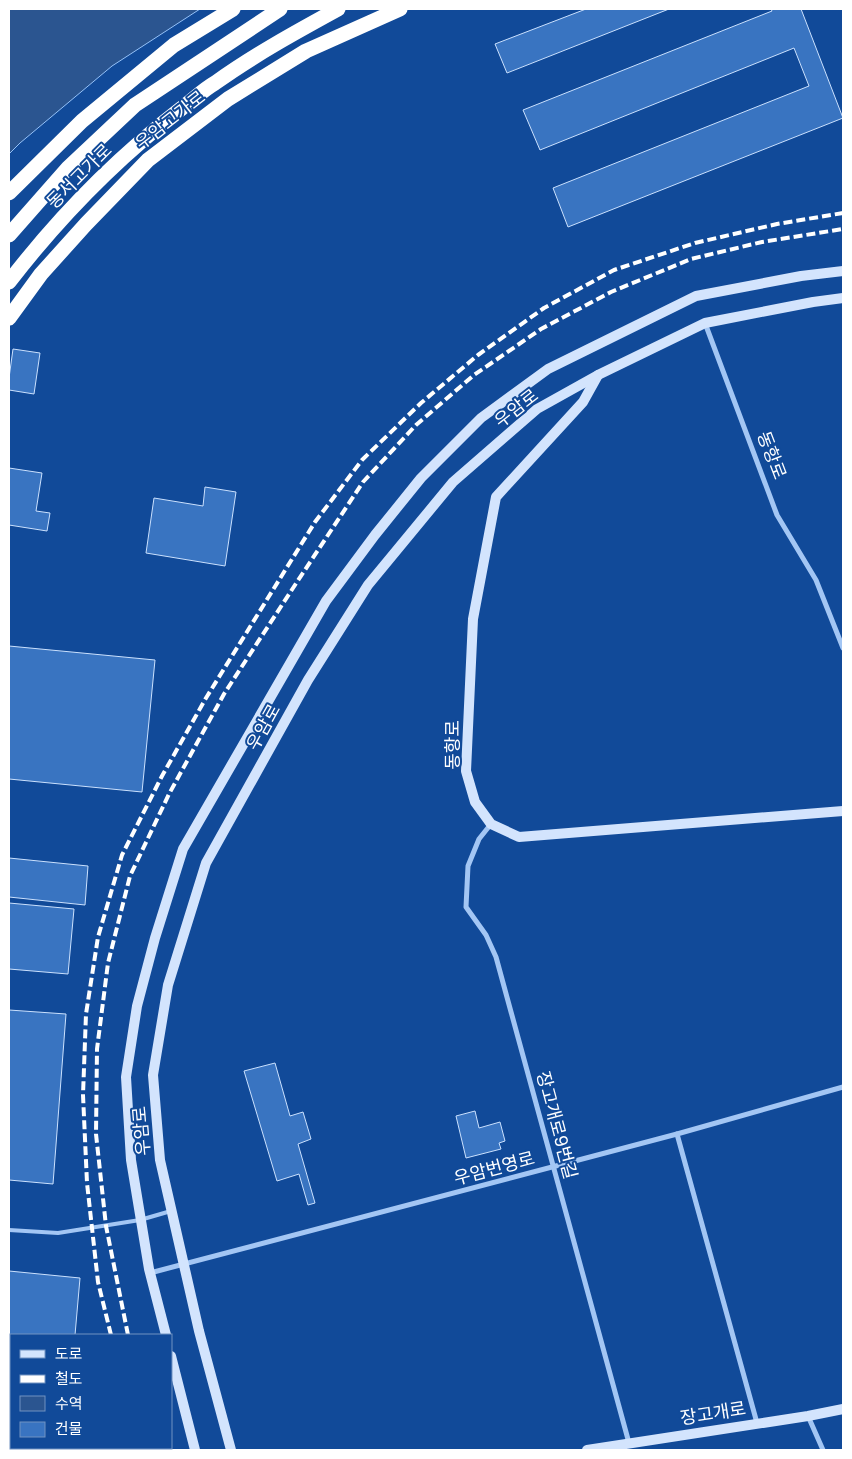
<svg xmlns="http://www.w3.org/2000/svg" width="852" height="1459" viewBox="0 0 852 1459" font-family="Poppins,'Noto Sans KR',sans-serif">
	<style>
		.water { fill: #2b5590; stroke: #94c1f8 }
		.building { fill: #3974c1; stroke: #cbe1fe }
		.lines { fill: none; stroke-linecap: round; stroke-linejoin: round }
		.lane { stroke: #a3c6f4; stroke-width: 4 }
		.street { stroke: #a3c6f4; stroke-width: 5 }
		.secondary { stroke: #d3e4fd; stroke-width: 10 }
		.highway { stroke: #fff; stroke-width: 15 }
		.rail { stroke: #fff; stroke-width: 4; stroke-dasharray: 9 4; stroke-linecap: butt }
		.labels { text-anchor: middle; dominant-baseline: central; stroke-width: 4; stroke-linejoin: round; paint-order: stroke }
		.street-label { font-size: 18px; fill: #fff; stroke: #114a99 }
	</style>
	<rect width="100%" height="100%" fill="#114a99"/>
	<polygon class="water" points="9,9 200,9 112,66 20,143 9,154"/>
	<g class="building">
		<polygon points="586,9 669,9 507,73 495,44"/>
		<polygon points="771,9 801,9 843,118 568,227 553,188 809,86 794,48 540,150 523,110 772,11"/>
		<polygon points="13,349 40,353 34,394 9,390 9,378"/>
		<polygon points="9,468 42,473 36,511 50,513 47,531 9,525"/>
		<polygon points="205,487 236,492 225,566 146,553 154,498 203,506"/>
		<polygon points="9,646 155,660 142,792 9,779"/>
		<polygon points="9,858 88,866 85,905 9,897"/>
		<polygon points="9,903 74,909 68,974 9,969"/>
		<polygon points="9,1010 66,1014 53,1184 9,1180"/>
		<polygon points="275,1063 290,1116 303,1112 311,1139 298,1144 315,1203 308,1205 299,1174 277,1181 244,1071"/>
		<polygon points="475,1111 479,1128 500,1122 505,1141 499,1143 501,1149 466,1158 456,1116"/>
		<polygon points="9,1271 80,1278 75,1335 11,1335 11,1446 9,1445"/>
		<polygon points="33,1448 64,1448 64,1450"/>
	</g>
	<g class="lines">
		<polyline class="lane" points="9,1230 58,1233 140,1220 171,1211"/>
		<g class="street">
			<polyline points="705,323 777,515 816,580 843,648"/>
			<polyline points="491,824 479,839 468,866 466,907 486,935 496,957 629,1443"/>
			<polyline points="677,1134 757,1423"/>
			<polyline points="150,1273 677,1134 843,1087"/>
			<polyline points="808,1416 823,1450"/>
		</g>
		<g class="secondary">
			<polyline points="598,375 583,402 496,497 473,619 466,771 475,802 491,824 519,837 843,811"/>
			<polyline points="166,1335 149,1269 131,1160 126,1077 137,1006 155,938 183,849 326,601 375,535 421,478 481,418 548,369 696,296 801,276 843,271"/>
			<polyline points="171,1356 195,1450"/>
			<polyline points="231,1450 199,1331 160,1160 153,1075 168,985 206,863 308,680 368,585 453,482 537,409 598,375 705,323 813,302 843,298"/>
			<polyline points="587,1450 808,1416 843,1409"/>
		</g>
		<g class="highway">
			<polyline points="9,193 82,121 174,45 233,9"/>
			<polyline points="9,235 68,168 135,105 280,9"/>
			<path d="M9 282C59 217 117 158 182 108 193 100 203 90 215 83 254 55 296 32 338 9"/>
			<polyline points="9,318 41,274 86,224 148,160 228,99 306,51 400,9"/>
		</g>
		<g class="rail">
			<polyline points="111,1335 98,1282 87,1183 83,1095 86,1014 98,937 122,855 162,776 206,698 315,522 362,460 421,403 478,355 544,308 614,270 695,243 777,224 843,213"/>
			<polyline points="128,1335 106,1226 96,1134 97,1049 108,963 130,876 169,794 224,694 295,585 363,482 416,425 474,375 541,329 611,292 691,259 762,242 843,229"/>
			<polyline points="138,1448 138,1450"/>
			<polyline points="154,1448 155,1450"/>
		</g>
	</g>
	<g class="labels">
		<g class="street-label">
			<text transform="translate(170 120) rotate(-38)">우암고가로</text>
			<text transform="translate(79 176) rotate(-45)">동서고가로</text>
			<text transform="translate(516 408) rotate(-38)">우암로</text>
			<text transform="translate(772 455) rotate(69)">동항로</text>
			<text transform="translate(263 727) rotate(-61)">우암로</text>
			<text transform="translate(452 745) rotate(-90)">동항로</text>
			<text transform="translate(557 1125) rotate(75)">장고개로9번길</text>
			<text transform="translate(141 1131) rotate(-95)">우암로</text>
			<text transform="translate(494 1168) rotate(-15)">우암번영로</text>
			<text transform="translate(713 1413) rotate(-9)">장고개로</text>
		</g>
	</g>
	<rect width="852" height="1459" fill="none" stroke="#ffffff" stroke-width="20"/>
	<rect x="10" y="1334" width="162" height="115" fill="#114a99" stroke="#7092c2"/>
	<rect x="20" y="1350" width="25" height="8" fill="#d3e4fd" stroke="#7092c2"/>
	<text x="55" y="1359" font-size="15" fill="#ffffff">도로</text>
	<rect x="20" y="1375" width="25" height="8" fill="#ffffff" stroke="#7092c2"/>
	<text x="55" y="1384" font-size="15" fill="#ffffff">철도</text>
	<rect x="20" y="1396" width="25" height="15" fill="#2b5590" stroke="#7092c2"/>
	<text x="55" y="1409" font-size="15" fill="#ffffff">수역</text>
	<rect x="20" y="1422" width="25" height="15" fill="#3974c1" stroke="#7092c2"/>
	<text x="55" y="1434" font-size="15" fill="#ffffff">건물</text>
</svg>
